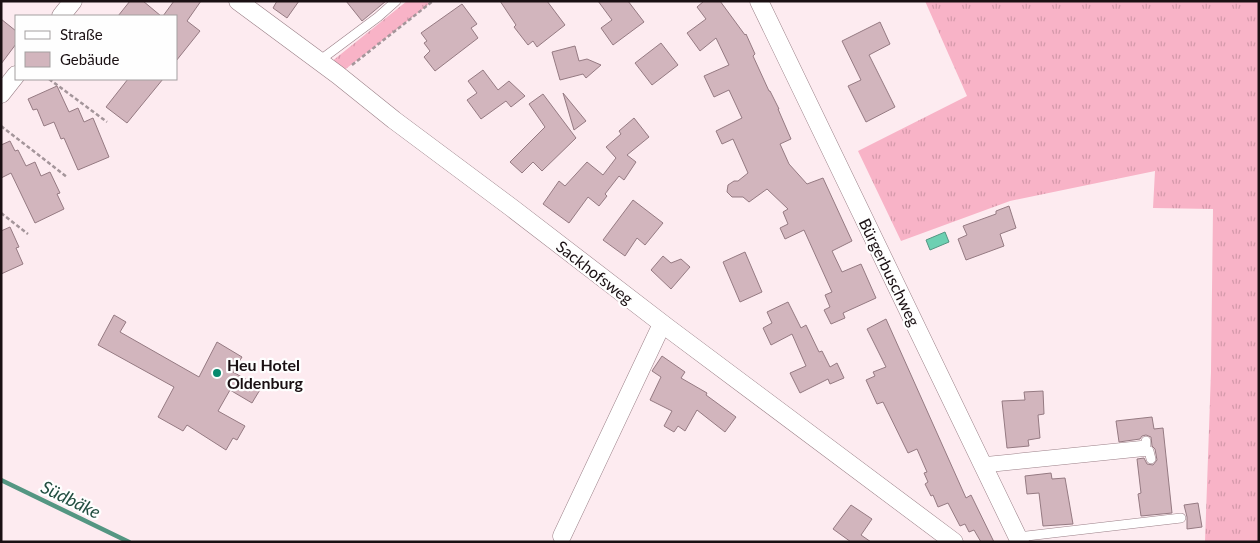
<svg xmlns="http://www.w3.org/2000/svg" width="1260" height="543" viewBox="0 0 1260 543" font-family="Lato,sans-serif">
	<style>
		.grass { fill: url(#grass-tufts) }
		.water { fill: #6dd0b2; stroke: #549682 }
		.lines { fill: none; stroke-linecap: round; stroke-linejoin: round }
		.stream { stroke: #549682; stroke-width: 4.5 }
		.building { fill: #d2b5bd; stroke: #957a82 }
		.lane-casing { stroke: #9b8088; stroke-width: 10 }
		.street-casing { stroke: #9b8088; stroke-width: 19 }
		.path { stroke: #a4959a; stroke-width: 2.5; stroke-dasharray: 4 2.5; stroke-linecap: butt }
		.lane { stroke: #fff; stroke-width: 9 }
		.street { stroke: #fff; stroke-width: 18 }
		.poi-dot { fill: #07896e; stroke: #fefefe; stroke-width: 2 }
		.labels { text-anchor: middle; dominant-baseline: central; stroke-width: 4.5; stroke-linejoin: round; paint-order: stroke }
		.street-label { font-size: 16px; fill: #1a1013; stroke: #fefefe }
		.poi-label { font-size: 16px; font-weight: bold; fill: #1a1013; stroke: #fefefe; text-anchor: start }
		.water-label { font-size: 18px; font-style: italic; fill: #224e41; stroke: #fefefe }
	</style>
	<defs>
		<pattern id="grass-tufts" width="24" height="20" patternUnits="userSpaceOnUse" patternTransform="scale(1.25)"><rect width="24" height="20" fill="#f8b3c7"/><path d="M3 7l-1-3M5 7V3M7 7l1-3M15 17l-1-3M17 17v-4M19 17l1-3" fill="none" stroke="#d499aa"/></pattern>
	</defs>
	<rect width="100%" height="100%" fill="#fdebf0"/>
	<g class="grass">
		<polygon points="407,1 433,1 338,75 326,66"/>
		<polygon points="925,1 1259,1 1259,542 1205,542 1211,372 1213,209 1153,208 1155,171 1010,201 901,241 858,151 967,96"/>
	</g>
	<polygon class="water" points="945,232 949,242 930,250 926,240"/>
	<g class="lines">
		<polyline class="stream" points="1,480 129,542"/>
	</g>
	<g class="building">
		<polygon points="130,1 143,1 161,16 118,16"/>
		<polygon points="174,1 201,1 187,21 200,31 176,61 176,16 163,16"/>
		<polygon points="277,1 299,1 287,18 273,8"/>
		<polygon points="346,1 386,1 362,21"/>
		<polygon points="500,1 547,1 565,25 537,47 533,41 528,45 514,27 516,25"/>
		<polygon points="598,1 628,1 644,22 613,45 601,28 612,20"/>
		<polygon points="704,1 720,1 745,35 746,34 755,54 753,56 769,91 770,91 779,109 778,109 791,139 780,144 789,164 807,184 823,178 852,241 832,251 842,272 861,264 876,298 843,313 845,318 831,324 824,310 830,307 825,295 832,292 804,230 785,239 780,228 788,224 783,212 788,209 767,189 749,202 743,197 732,197 727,192 728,185 734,181 738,181 748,173 733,139 722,144 716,131 742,118 729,90 714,97 704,76 729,65 716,38 700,51 687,33 706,19 697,7"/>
		<polygon points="462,4 477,24 471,28 478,38 435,71 424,57 430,51 424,43 427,41 421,33"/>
		<polygon points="1,19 16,31 16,44 1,64"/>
		<polygon points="880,22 890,44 869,55 895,107 866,122 848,86 861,80 842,41"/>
		<polygon points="661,43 678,65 652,85 635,63"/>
		<polygon points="575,46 579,61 587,59 601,65 586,78 583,74 560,80 552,52"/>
		<polygon points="483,70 498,90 509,81 525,96 511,107 506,101 481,119 467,100 477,93 468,81"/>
		<polygon points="128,79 163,79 127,123 106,107"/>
		<polygon points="57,86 69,112 78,108 84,122 93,118 109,157 78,170 64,138 61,139 54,122 44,126 37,109 33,110 28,99"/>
		<polygon points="563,93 586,121 574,130"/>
		<polygon points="543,94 576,138 542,171 533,162 522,173 510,162 545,127 529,104"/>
		<polygon points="634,118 649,137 627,155 636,162 624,180 619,176 605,194 607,196 599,206 588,197 569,223 543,204 559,181 565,186 587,162 603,175 616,158 606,147 621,134 619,131"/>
		<polygon points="10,141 15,151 18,150 26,166 35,162 41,176 50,172 60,193 57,194 64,209 35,223 11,173 1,178 1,145"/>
		<polygon points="633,200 663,223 645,245 637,238 625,256 603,240"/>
		<polygon points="1009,206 1016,228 1000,234 1004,246 966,260 958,239 967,235 963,226 996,214 996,211"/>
		<polygon points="10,227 19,247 16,248 23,264 1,274 1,231"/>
		<polygon points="745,252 762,292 740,302 723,262"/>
		<polygon points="663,256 671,263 681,259 690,267 671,289 651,270"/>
		<polygon points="788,302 801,328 806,325 819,352 822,351 830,367 837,363 844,378 830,384 828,379 800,393 790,373 806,366 792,334 771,345 763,328 772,323 767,312"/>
		<polygon points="114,315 126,322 120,332 199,377 217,342 242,357 233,372 261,388 252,403 230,390 218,411 245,426 237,440 233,438 226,450 187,425 183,431 158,417 174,387 98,345"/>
		<polygon points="886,319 966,498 971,495 994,542 981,542 974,530 969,532 965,524 960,526 948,503 938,507 933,495 931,496 925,484 928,482 924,473 927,472 917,449 908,453 883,402 877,404 866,380 875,376 873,372 886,367 867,329"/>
		<polygon points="662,356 685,372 681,378 707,393 706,395 736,417 725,432 697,410 685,431 678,426 674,432 664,426 672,411 650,400 661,377 652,371"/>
		<polygon points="1043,391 1044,414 1038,415 1040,438 1028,440 1029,446 1007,448 1002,401 1025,400 1024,392"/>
		<polygon points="1152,417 1154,429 1163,428 1172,513 1141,516 1138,494 1141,493 1137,459 1144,458 1147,464 1153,465 1157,460 1155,449 1152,446 1151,437 1146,435 1142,436 1140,439 1119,442 1116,421"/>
		<polygon points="1051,473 1052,479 1065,478 1073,524 1043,526 1039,493 1027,494 1025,476"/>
		<polygon points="1198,503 1202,527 1187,529 1187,517 1184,505"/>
		<polygon points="851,505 872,519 861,535 871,542 851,542 833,529"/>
	</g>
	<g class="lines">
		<defs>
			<g id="lane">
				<polyline points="319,61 378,17 396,1"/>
				<polyline points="981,462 1146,445 1146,441"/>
				<polyline points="984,468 1149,451 1151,459"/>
				<polyline points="1018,537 1181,518"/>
			</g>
			<g id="street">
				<polyline points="238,1 338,75 394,120 512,208 668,328 954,542"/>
				<polyline points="759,1 1020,542"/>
				<polyline points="61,16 73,1"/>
				<polyline points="1,94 16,75"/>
				<polyline points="562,536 662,324"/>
			</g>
		</defs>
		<use href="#lane" class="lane-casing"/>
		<use href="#street" class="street-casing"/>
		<g class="path">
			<polyline points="352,65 433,1"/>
			<polyline points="49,79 107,122"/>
			<polyline points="1,126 67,177"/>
			<polyline points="1,213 28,234"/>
		</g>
		<use href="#lane" class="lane"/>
		<use href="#street" class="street"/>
	</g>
	<circle class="poi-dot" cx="217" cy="373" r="5"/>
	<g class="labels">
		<g class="street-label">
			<text transform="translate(595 272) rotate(38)">Sackhofsweg</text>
			<text transform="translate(890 272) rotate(64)">Bürgerbuschweg</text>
		</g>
		<g class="poi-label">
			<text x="227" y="364">Heu Hotel<tspan x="227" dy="18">Oldenburg</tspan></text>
		</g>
		<g class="water-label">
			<text transform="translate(71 499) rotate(26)">Südbäke</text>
		</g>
	</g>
	<rect width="1260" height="543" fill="none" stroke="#1a1013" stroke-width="5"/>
	<rect x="15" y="15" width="162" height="65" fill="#fefefe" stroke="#a39fa0"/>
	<rect x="25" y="31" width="25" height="8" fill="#ffffff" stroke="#a39fa0"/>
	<text x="60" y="40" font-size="15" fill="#1a1013">Straße</text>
	<rect x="25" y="52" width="25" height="15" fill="#d2b5bd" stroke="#a39fa0"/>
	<text x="60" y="65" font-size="15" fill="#1a1013">Gebäude</text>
</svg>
